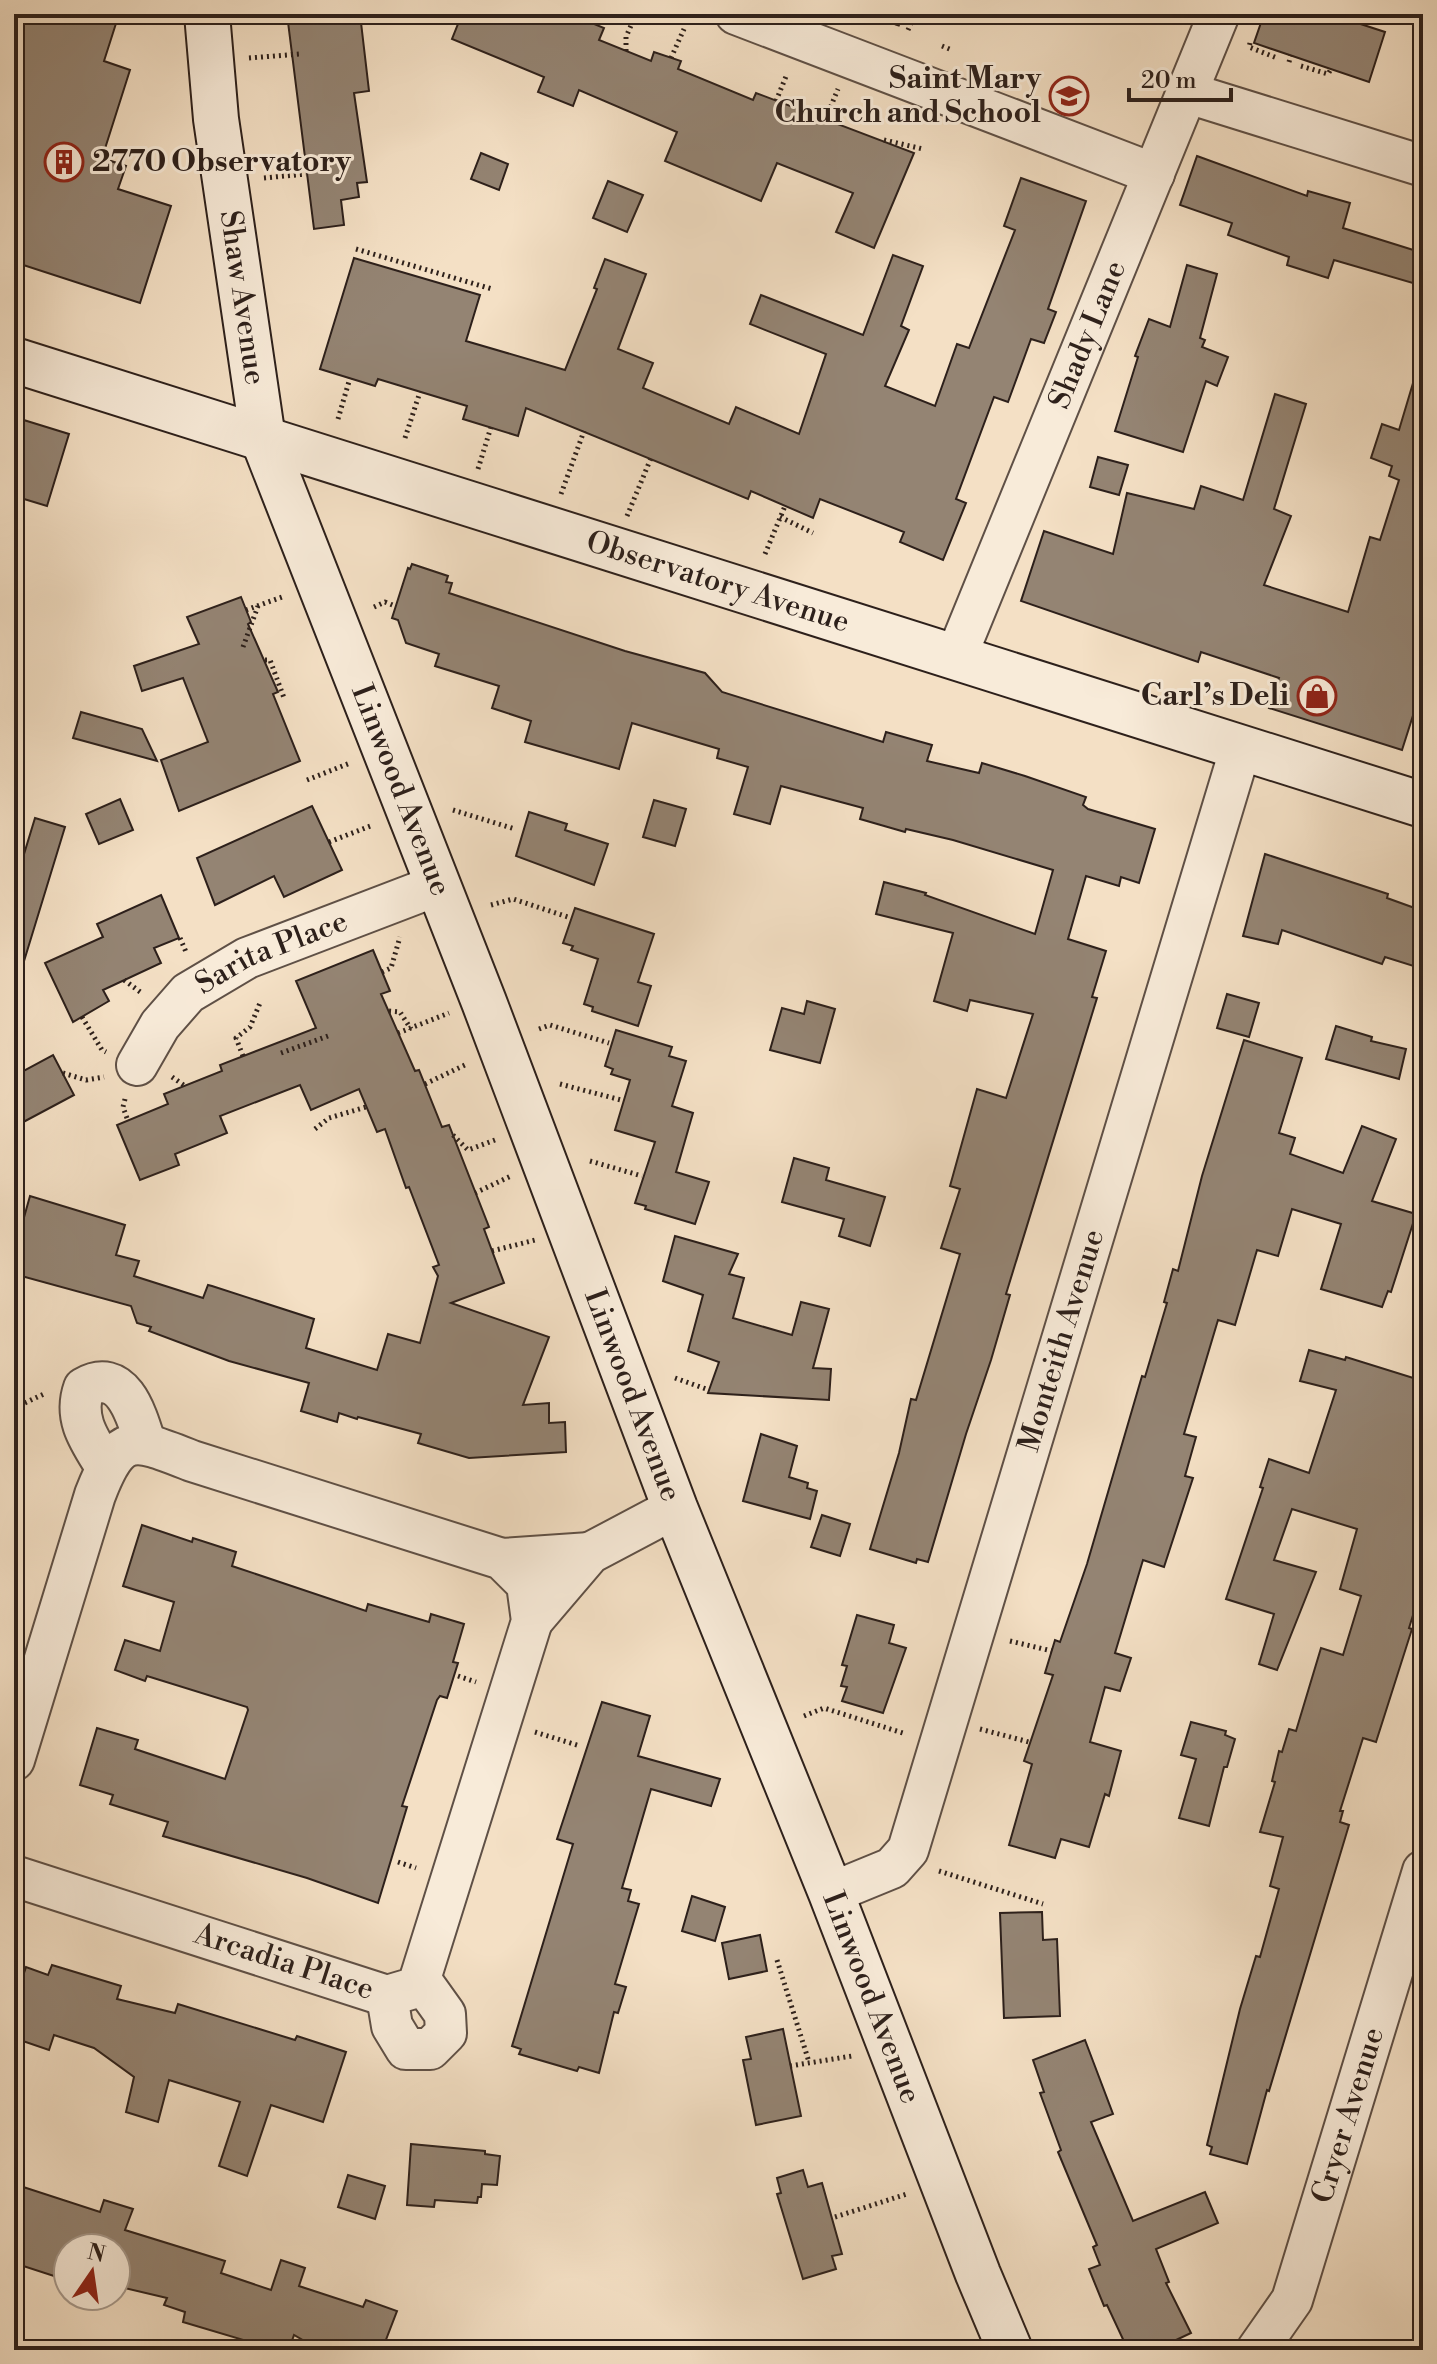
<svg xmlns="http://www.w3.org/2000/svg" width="1437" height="2364" viewBox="0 0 1437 2364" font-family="'Libre Bodoni',serif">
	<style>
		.building { fill: #948473; stroke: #2d201b; stroke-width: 2 }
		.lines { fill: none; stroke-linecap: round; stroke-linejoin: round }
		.street-casing { stroke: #5f5046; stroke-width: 44 }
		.secondary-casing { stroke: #2d201b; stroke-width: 48 }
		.path { stroke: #2d201b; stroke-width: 5; stroke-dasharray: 2 4; stroke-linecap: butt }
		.street { stroke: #f8ebd9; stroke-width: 40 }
		.secondary { stroke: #f8ebd9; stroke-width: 44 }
		.labels { text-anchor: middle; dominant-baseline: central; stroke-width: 6; stroke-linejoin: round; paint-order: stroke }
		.poi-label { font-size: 30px; font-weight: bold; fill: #2d201b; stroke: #f8ebd9; text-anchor: end }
		.street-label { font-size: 30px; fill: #2d201b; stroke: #f8ebd9 }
	</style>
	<rect width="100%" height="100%" fill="#f4e0c5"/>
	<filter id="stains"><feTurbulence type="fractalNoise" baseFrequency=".0025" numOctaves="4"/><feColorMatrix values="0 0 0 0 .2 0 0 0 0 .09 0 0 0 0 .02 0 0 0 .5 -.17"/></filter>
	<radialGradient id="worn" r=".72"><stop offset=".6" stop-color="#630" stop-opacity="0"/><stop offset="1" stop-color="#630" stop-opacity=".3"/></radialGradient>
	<g class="building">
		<polygon points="14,14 119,14 104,61 130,70 102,158 126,166 118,189 171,206 140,303 14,262"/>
		<polygon points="287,14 360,14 369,91 354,93 367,182 357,183 359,197 341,200 344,225 314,229"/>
		<polygon points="462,14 570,14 604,28 599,40 651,61 654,52 681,61 678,69 753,100 756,93 914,153 874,248 836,232 853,193 777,163 761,201 665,161 677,132 579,90 573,106 538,92 544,77 452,39"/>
		<polygon points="1264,14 1330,14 1385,32 1369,82 1254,43"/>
		<polygon points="481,153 508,164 499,190 471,179"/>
		<polygon points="1197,156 1307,196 1308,191 1350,203 1343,228 1423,253 1423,286 1334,260 1328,278 1287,265 1289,257 1228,235 1232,223 1180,205"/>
		<polygon points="1021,178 1086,201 1048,309 1056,312 1044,343 1031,339 1008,402 994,397 956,499 966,503 943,560 900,542 904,532 820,499 813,518 751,491 748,499 526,408 518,436 463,419 467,406 378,379 375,386 320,369 354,258 480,295 466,341 565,370 597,289 594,288 605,259 646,274 618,349 653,363 643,388 729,424 736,407 799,434 826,354 750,324 761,295 863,335 893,255 923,266 901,326 909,330 885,386 935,406 957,344 969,348 1015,230 1004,226"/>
		<polygon points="608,181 643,195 627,232 593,218"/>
		<polygon points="1187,265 1217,274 1200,338 1205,340 1202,347 1228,357 1217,386 1206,381 1183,452 1115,431 1138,357 1135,356 1149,319 1170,327"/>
		<polygon points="1416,373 1423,374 1423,684 1402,750 1269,708 1279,678 1201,652 1198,662 1021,601 1044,531 1113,554 1127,493 1194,509 1201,486 1243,500 1275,394 1306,404 1274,509 1291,516 1264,585 1348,612 1370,537 1380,540 1399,480 1389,476 1392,466 1371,458 1382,424 1399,430"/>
		<polygon points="14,417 69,434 47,506 14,496"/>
		<polygon points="1098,457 1128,465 1119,495 1090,487"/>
		<polygon points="412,564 448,576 446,582 452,583 449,593 625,651 705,673 722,692 883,742 886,732 932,745 927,761 979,773 982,763 1025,776 1086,797 1083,805 1088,809 1155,829 1139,883 1121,877 1119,886 1086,876 1068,939 1106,951 1092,997 1097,998 1006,1294 1010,1295 991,1360 966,1434 928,1562 917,1559 916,1563 870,1549 899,1453 911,1399 916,1400 960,1254 941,1248 960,1189 950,1186 977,1089 1006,1098 1033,1014 970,1000 967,1011 934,1001 953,933 876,914 884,882 926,893 925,895 1035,934 1053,870 953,840 906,829 905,832 860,819 863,808 781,786 770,824 734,814 748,767 717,758 719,749 632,723 619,769 525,742 531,721 492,708 499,686 435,666 439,654 406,643 398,620 392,618 408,568 410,569"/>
		<polygon points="241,597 251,622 248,624 278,692 273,694 300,761 179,811 161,760 208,742 183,678 142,691 134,666 199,644 187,617"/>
		<polygon points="81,712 142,729 157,761 73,738"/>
		<polygon points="120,799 133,830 99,844 86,814"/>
		<polygon points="654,800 686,809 675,846 643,837"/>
		<polygon points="312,806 342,870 284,897 274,876 215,905 197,858"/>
		<polygon points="529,812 567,824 565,830 608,844 594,885 516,856"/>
		<polygon points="35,818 65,827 21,971 14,970 14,887"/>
		<polygon points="1265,854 1388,894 1387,898 1423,911 1423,969 1385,957 1382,964 1282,930 1278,944 1243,936"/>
		<polygon points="161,895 179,938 154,948 161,963 103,990 109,1001 73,1022 45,963 103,937 97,924"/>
		<polygon points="575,908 654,934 638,982 651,986 638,1026 592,1011 593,1007 584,1004 598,959 571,950 573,946 563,943"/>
		<polygon points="373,950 390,991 381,994 415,1071 419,1070 442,1127 449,1125 489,1227 484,1229 504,1283 451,1303 549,1337 523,1405 549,1403 549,1423 565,1422 566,1452 469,1458 418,1443 421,1434 358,1417 357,1419 339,1413 337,1422 301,1411 309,1383 229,1361 149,1331 151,1327 137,1323 131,1306 14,1274 14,1253 30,1196 125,1225 116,1255 139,1261 134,1276 203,1298 208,1285 212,1286 314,1319 306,1348 377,1370 388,1334 420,1343 438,1276 433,1267 439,1265 409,1187 406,1188 385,1129 377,1132 359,1089 311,1110 300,1085 220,1116 227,1133 175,1154 179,1165 140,1180 117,1125 168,1104 164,1094 222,1071 220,1065 316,1028 296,981"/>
		<polygon points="1227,994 1259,1003 1249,1037 1217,1028"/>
		<polygon points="807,1001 835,1009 820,1063 770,1050 782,1008 804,1014"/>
		<polygon points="1336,1026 1372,1037 1371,1041 1406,1049 1399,1079 1326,1059"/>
		<polygon points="616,1030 672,1047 669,1056 686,1061 672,1106 693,1113 676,1172 709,1182 695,1224 645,1209 646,1206 635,1203 655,1142 615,1130 630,1080 611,1074 613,1069 605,1066"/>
		<polygon points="1244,1040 1302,1058 1279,1133 1295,1138 1290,1154 1343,1173 1362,1126 1396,1139 1372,1201 1416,1214 1391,1292 1388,1291 1382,1307 1321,1289 1341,1224 1292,1209 1278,1256 1257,1250 1235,1325 1218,1320 1184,1434 1196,1437 1185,1476 1193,1478 1164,1567 1143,1560 1115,1653 1131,1658 1120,1691 1105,1687 1090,1742 1121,1751 1109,1796 1105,1794 1089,1847 1061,1839 1055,1858 1009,1845 1032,1764 1024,1761 1053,1675 1045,1673 1055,1640 1060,1642 1087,1564 1142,1376 1145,1377 1167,1303 1164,1302 1173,1269 1178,1271 1202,1176"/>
		<polygon points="53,1055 74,1095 14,1127 14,1076"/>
		<polygon points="794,1158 829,1168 826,1180 885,1197 870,1246 839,1236 844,1219 782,1202"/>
		<polygon points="675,1236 738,1254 729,1274 744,1278 733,1318 792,1335 801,1302 829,1309 813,1368 831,1369 829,1400 708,1393 719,1362 688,1351 703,1295 663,1281"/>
		<polygon points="1309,1350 1345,1360 1346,1357 1423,1381 1423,1583 1409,1628 1412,1629 1376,1742 1363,1738 1340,1811 1343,1811 1340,1822 1349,1825 1269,2091 1267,2090 1247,2164 1210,2154 1212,2147 1207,2145 1240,2009 1256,1956 1260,1957 1279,1889 1270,1886 1283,1837 1260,1832 1275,1782 1272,1781 1279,1751 1282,1752 1289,1729 1296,1731 1321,1648 1343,1655 1361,1596 1340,1589 1357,1529 1292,1509 1274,1560 1316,1572 1277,1670 1259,1664 1274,1614 1226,1599 1263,1488 1260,1487 1269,1459 1309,1473 1336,1390 1300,1381"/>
		<polygon points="761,1434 797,1446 789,1477 808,1483 807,1488 817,1491 810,1519 743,1501"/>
		<polygon points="822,1515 850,1524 840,1556 811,1547"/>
		<polygon points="142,1525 192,1542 193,1538 236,1552 232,1566 366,1611 368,1604 429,1622 431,1614 464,1624 453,1662 458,1663 447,1698 440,1696 437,1700 402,1806 407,1807 378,1903 307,1878 163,1836 168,1822 110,1804 113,1795 80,1785 97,1728 138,1740 135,1749 225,1779 248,1710 247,1707 147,1676 145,1681 115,1670 125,1640 160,1651 174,1602 123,1586"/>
		<polygon points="857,1615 894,1625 889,1643 906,1648 883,1713 842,1701 847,1687 841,1686 847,1666 842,1665"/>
		<polygon points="602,1702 650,1716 638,1756 720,1779 711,1806 651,1789 622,1888 631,1890 628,1901 639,1904 615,1984 626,1987 618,2013 614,2012 599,2073 579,2067 577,2071 519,2054 521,2049 512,2046 573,1844 557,1839"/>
		<polygon points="1191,1722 1226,1731 1225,1735 1235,1739 1227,1767 1224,1767 1209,1826 1179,1818 1196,1759 1181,1755"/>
		<polygon points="692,1896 725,1907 715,1941 682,1931"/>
		<polygon points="1042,1912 1043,1940 1057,1939 1060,2016 1004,2018 1000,1913"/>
		<polygon points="760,1935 767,1971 729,1979 722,1943"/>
		<polygon points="52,1965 121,1986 117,1999 175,2013 178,2004 295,2040 297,2036 346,2052 323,2122 271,2105 247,2176 219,2166 240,2102 169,2080 158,2122 126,2112 134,2077 94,2048 54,2035 49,2050 14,2038 14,2003 26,1967 48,1975"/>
		<polygon points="783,2029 801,2116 756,2125 743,2060 751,2059 746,2037"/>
		<polygon points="1085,2040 1113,2114 1091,2122 1133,2221 1205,2192 1218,2223 1156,2249 1169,2282 1166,2283 1191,2333 1176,2340 1181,2350 1128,2350 1107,2305 1104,2306 1089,2269 1100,2265 1093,2247 1097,2245 1058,2152 1061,2150 1040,2093 1044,2092 1033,2060"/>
		<polygon points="411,2144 485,2151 485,2154 500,2156 497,2185 482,2184 481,2197 478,2197 477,2203 435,2200 434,2207 407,2205"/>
		<polygon points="803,2170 808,2187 822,2183 842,2254 832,2256 836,2269 803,2279 777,2194 781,2193 777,2178"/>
		<polygon points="348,2175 385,2186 375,2219 338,2207"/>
		<polygon points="14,2184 100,2212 104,2200 133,2209 125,2230 225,2261 221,2273 271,2290 281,2260 305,2268 299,2286 363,2307 366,2300 397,2311 382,2350 320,2350 294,2335 289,2349 278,2347 277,2350 183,2322 185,2312 164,2305 167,2298 116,2286 116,2248 66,2248 57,2277 14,2263"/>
	</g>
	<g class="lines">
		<defs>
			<g id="street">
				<polyline points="736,14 1154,174"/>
				<polyline points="1188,93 1423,166"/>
				<path id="s1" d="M956 657 1219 14"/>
				<path id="s2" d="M137 1065 160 1025 188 993 247 958 438 885"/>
				<path d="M106 1467C90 1441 73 1419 84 1388 122 1366 136 1413 145 1442"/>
				<polyline points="502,1559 590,1553"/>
				<polyline points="532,1621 590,1553 675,1508"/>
				<path d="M14 1760 95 1495C120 1430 134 1438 192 1461L502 1559 527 1584 532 1621 420 1979 414 1988 387 1996 14 1876"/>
				<path id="s3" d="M831 1893 892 1868 908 1850 1241 747"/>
				<polyline points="387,1996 392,2026 406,2049 430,2049 446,2033 445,2014 420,1979"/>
				<path id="s4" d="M1257 2350 1292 2300 1423 1871"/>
			</g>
			<g id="secondary">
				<path id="s5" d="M207 14 216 119 263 439 484 1002 675 1508 831 1893 978 2274 1010 2350"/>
				<path id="s6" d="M14 360 1423 805"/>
			</g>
		</defs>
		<use href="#street" class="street-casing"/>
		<use href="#secondary" class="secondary-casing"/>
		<g class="path">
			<polyline points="930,14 948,21"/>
			<polyline points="578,17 579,14"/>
			<polyline points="897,26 901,14"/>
			<polyline points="908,30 915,14"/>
			<polyline points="1250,43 1249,47 1277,58"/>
			<polyline points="942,46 952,50"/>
			<polyline points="626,51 626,37 636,14"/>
			<polyline points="249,58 300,54"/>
			<polyline points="671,58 684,29"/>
			<polyline points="1289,62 1291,55"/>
			<polyline points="1301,66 1328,74 1331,69"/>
			<polyline points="776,101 787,74"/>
			<polyline points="826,118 838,89"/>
			<polyline points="884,140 923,149"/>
			<polyline points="264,178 306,174"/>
			<polyline points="356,249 492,289"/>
			<polyline points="338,419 350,378"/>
			<polyline points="405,438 420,392"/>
			<polyline points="478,469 491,427"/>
			<polyline points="561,494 584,431"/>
			<polyline points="627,516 651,458"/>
			<polyline points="780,517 813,533"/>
			<polyline points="765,554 785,506"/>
			<polyline points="374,607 385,602 395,606"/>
			<polyline points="246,610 285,596"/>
			<polyline points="243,647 258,606"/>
			<polyline points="265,660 270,660 284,698"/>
			<polyline points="307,780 350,763"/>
			<polyline points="453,810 515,829"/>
			<polyline points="329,842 373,825"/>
			<polyline points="491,905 513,899 571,918"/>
			<polyline points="180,938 186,952"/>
			<polyline points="382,972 391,968 400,937"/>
			<polyline points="124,980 143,994"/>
			<polyline points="389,1011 400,1012 411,1029"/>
			<polyline points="82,1017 102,1050 106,1052"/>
			<polyline points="539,1029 550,1025 609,1043"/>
			<polyline points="398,1033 449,1013"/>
			<polyline points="281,1053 328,1036"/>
			<polyline points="243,1056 236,1038 250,1027 260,1003"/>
			<polyline points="63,1073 86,1080 104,1077"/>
			<polyline points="172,1077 185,1086"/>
			<polyline points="425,1084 467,1064"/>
			<polyline points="560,1084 621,1100"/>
			<polyline points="125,1099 123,1107 128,1121"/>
			<polyline points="315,1129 329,1118 366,1107"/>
			<polyline points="453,1135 468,1150 495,1140"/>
			<polyline points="590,1161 642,1176"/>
			<polyline points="475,1193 511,1176"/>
			<polyline points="492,1251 535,1240"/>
			<polyline points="14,1373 16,1365"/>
			<polyline points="675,1378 709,1390"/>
			<polyline points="14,1408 46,1393"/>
			<polyline points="1010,1641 1052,1651"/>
			<polyline points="458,1676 476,1682"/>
			<polyline points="804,1716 824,1708 906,1734"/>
			<polyline points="980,1729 1029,1742"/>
			<polyline points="535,1732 580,1746"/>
			<polyline points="398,1862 416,1868"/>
			<polyline points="939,1871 1043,1904"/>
			<polyline points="777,1960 809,2062"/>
			<polyline points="790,2066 852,2056"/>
			<polyline points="835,2217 907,2194"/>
		</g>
		<use href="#street" class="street"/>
		<use href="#secondary" class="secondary"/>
	</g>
	<defs>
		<symbol id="school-ring" viewBox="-11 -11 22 22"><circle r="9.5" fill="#f8ebd9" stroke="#8f2418" stroke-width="1.5"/><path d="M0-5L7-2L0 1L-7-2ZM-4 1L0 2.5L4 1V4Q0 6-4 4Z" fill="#8f2418"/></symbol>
		<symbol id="building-ring" viewBox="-11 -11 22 22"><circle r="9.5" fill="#f8ebd9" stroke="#8f2418" stroke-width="1.5"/><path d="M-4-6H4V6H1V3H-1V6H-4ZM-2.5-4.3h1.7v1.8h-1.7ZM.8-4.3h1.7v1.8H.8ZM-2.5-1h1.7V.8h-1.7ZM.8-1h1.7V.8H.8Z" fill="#8f2418"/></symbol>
		<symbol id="shop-ring" viewBox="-11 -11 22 22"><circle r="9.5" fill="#f8ebd9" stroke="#8f2418" stroke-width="1.5"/><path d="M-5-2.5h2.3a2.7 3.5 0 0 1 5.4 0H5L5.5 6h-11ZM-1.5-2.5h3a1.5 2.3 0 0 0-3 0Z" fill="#8f2418"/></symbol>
	</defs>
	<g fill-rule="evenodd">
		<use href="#school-ring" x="1047" y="74" width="44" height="44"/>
		<use href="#building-ring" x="42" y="140" width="44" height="44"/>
		<use href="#shop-ring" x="1295" y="674" width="44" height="44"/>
	</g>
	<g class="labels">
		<g class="poi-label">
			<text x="1041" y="79">Saint Mary<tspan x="1041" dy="34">Church and School</tspan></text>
			<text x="92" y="162" text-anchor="start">2770 Observatory</text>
			<text x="1289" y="696">Carl’s Deli</text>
		</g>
		<g class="street-label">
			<text stroke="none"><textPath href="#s5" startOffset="286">Shaw Avenue</textPath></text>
			<text stroke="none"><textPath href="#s1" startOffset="348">Shady Lane</textPath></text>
			<text stroke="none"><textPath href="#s6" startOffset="738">Observatory Avenue</textPath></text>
			<text stroke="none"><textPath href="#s5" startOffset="806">Linwood Avenue</textPath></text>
			<text stroke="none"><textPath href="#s2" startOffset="182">Sarita Place</textPath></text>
			<text stroke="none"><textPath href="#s3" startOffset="622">Monteith Avenue</textPath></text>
			<text stroke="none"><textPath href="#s5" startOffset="1454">Linwood Avenue</textPath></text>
			<text transform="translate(284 1962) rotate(18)">Arcadia Place</text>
			<text stroke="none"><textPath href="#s5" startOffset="2102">Linwood Avenue</textPath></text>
			<text stroke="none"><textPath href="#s4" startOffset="254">Cryer Avenue</textPath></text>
		</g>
	</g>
	<rect width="1437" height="2364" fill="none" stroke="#f4e0c5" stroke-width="48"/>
	<rect x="16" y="16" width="1405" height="2332" fill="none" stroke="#2d201b" stroke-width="4"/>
	<rect x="24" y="24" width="1389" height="2316" fill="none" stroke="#2d201b" stroke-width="2"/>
	<g transform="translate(92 2272) rotate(13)"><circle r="38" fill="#f8ebd9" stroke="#a79a8d" stroke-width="2"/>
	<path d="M0-6L14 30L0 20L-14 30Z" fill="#8f2418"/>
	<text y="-12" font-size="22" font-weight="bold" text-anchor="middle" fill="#2d201b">N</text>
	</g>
	<path d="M1129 88v12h102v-12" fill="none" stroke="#2d201b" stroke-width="4"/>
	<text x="1141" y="88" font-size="24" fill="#2d201b" stroke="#f8ebd9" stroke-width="6" paint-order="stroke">20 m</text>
	<rect width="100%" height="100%" filter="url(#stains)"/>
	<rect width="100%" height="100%" fill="url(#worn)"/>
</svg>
